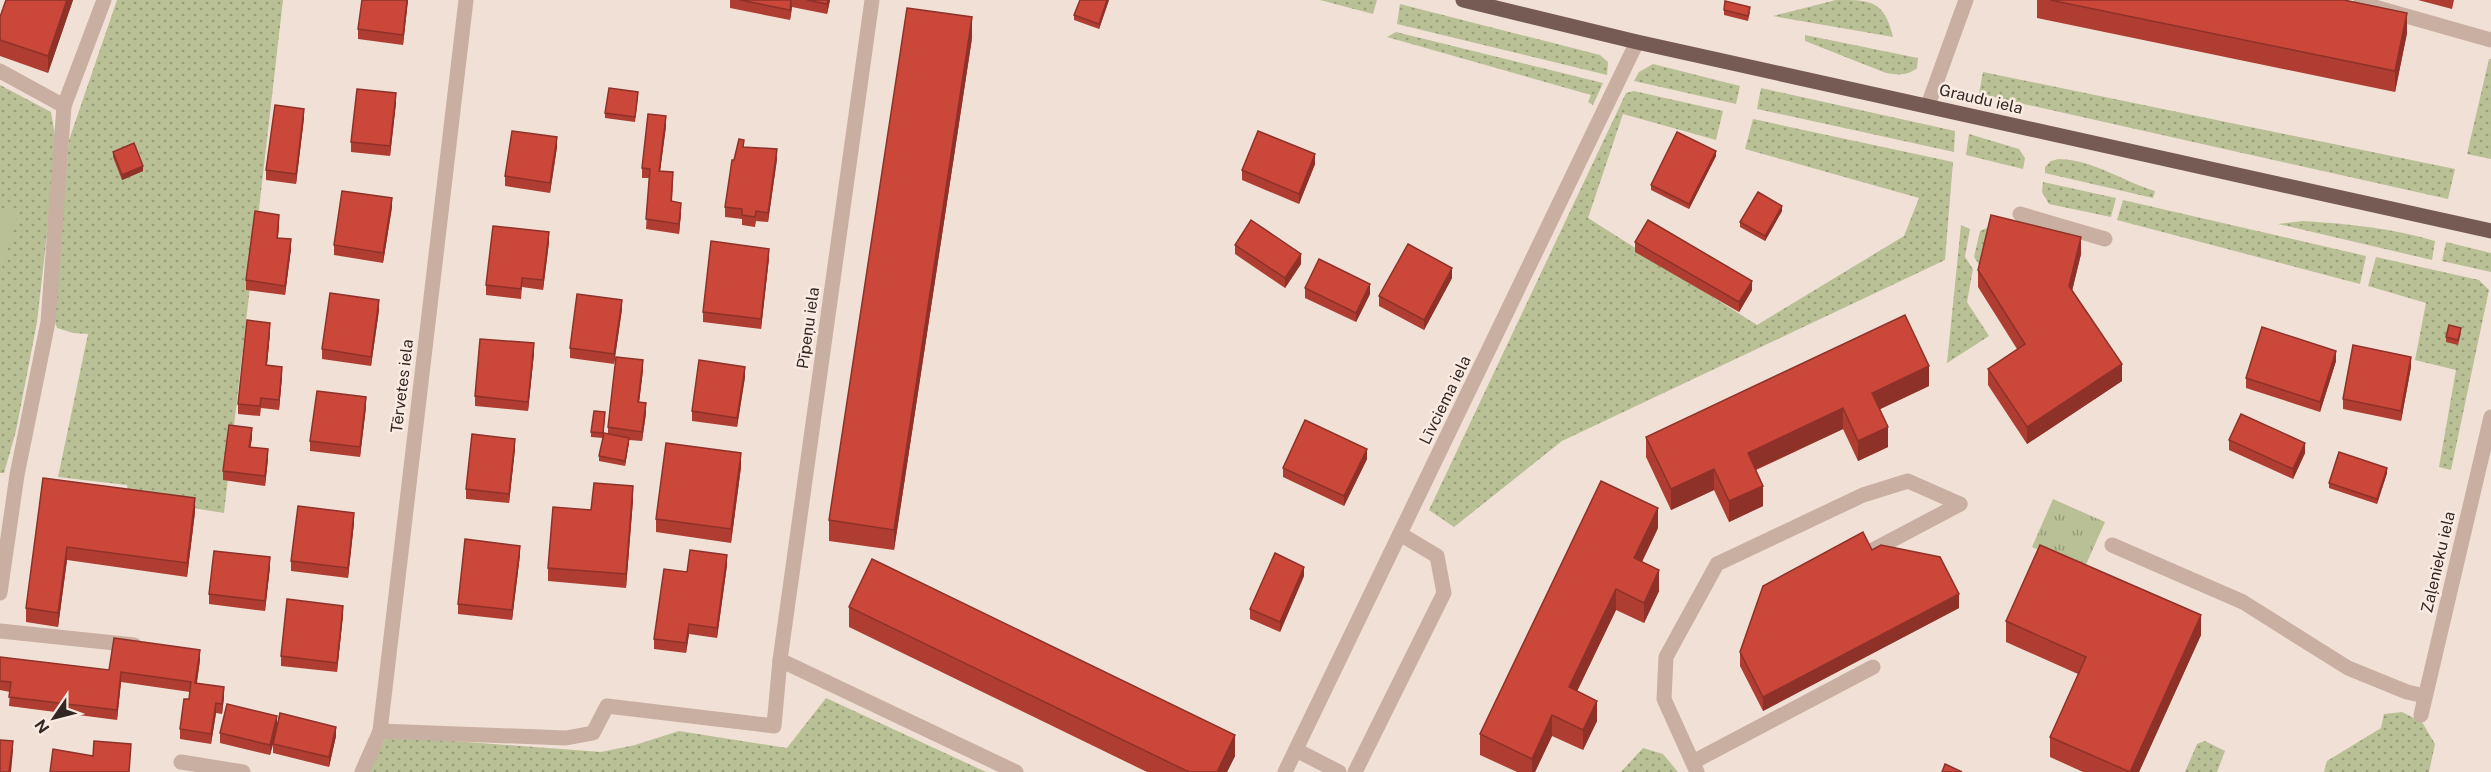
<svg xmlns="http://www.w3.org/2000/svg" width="2491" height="772" viewBox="0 0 2491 772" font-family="'Public Sans',sans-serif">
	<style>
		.grass { fill: url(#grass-dots) }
		.park { fill: url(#park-tufts) }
		.pitch { fill: #b9c095 }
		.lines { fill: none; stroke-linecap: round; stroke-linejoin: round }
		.minor { stroke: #c9aea2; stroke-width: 15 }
		.major { stroke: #765b55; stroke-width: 15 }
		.wall { fill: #af3d32 }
		.shaded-wall { fill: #8e3229 }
		.building { fill: #cb473a; stroke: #8e3229; stroke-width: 1.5 }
		.labels { text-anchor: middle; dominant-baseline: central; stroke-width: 5; stroke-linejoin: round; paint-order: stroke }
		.street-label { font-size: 16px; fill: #332724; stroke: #f9ebe2 }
	</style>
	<defs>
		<pattern id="grass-dots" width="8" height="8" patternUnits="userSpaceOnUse" patternTransform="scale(1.5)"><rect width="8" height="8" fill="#b9c095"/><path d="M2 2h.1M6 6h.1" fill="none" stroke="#979c79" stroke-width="1.8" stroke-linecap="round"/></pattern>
		<pattern id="park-tufts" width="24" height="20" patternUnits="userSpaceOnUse" patternTransform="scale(1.5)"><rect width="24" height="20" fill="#b9c095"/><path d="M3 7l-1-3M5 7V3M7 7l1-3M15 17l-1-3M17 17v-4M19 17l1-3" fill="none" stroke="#979c79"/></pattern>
	</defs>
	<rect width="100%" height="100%" fill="#f1e0d5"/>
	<g class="grass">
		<polygon points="117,0 283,0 224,513 129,498 127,485 58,477 88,334 73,333 57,328 54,319 69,140"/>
		<polygon points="1320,0 1377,0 1373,14"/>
		<path d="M1836 0C1871 0 1884 0 1893 37L1773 16Z"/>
		<polygon points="1400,4 1600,55 1608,62 1607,75 1397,24"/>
		<polygon points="1396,32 1603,83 1593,105 1588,102 1591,95 1387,37"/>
		<path d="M1805 35 1918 58 1917 68C1907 76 1898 75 1886 73L1805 41Z"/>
		<polygon points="2489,59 2491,59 2491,159 2467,154"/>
		<polygon points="1653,64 1740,86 1736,104 1634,81 1639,72"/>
		<polygon points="1983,72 2455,169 2448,199 1979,94"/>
		<polygon points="0,85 51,112 57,147 37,322 16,431 4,473 0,473"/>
		<polygon points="1761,88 1955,131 1954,152 1757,109"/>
		<polygon points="1634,91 1723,111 1716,140 1623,114 1588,218 1757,325 1904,236 1919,198 1745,149 1753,119 1953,162 1945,260 1562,441 1454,527 1429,510 1626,93"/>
		<polygon points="1969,134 2019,149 2025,158 2023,169 1966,155"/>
		<path d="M2059 159C2094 160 2122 181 2155 191L2153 198 2045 173V167L2051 161Z"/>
		<polygon points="2043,182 2116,198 2111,217 2049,204 2042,192"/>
		<polygon points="2123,200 2366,256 2360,284 2117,220"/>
		<polygon points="2006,219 2003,235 1982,269 1974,257 1980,231"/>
		<path d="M2303 221C2349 224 2391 228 2435 241L2432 260 2278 224Z"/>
		<polygon points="1961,225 1970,229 1965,257 1973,269 1967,302 1989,336 1947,363"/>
		<polygon points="2446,242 2491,253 2491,272 2442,261"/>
		<polygon points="2376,257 2479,280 2489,290 2451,470 2439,467 2456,370 2415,360 2426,303 2368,286"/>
		<polygon points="826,698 986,772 369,772 386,736 601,752 635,745 679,731 787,748"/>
		<polygon points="2402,712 2422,722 2435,744 2429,772 2324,772 2327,761 2381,728 2384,714"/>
		<polygon points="2205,741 2225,751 2217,772 2185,772 2197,744"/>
		<polygon points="1643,748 1663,754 1678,772 1621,772"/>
	</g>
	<polygon class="park" points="2053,499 2105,522 2084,569 2032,547"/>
	<polygon class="pitch" points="0,208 18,213 0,275"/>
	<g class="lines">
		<g class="minor">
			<polyline points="2361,0 2364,4 2491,40"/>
			<polyline points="0,71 64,106"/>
			<polyline points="1928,105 1966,0"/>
			<polyline points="2020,214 2105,239"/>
			<polyline points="2112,545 2243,602 2348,668 2407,692 2425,696"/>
			<polyline points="1873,550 1960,504"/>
			<polyline points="0,593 17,475 48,322 64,106 104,0"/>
			<polyline points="0,631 134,645"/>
			<polyline points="780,660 1016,772"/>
			<polyline points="2421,715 2491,417"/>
			<polyline points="380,731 566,738 593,733 607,706 774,726 780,660 872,0"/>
			<polyline points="1296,750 1339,772"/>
			<polyline points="181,762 243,772"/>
			<polyline points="1693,762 1873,667"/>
			<polyline points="362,772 380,731 466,0"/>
			<polyline points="1285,772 1637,42"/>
			<polyline points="1355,772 1444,593 1437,556 1400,534"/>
			<polyline points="1697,772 1664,699 1666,657 1717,564 1863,495 1908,481 1960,504"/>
		</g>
		<polyline class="major" points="1463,0 1637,42 2491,231"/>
	</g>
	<g class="wall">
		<polygon points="73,0 48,73 0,56 0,17"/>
		<polygon points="408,0 403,45 358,39 358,29"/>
		<polygon points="730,0 830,0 827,14 792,7 790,20 730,8"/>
		<polygon points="1109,0 1099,29 1074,20 1074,15"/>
		<polygon points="2037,0 2344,0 2407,33 2395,92 2037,18"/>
		<polygon points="2418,0 2454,0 2452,9"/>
		<polygon points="1724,10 1750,12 1748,21 1724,15"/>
		<polygon points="972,38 894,550 829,541 829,520"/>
		<polygon points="638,97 635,122 605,118 605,113"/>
		<polygon points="396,103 390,156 351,152 351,142"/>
		<polygon points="304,118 296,184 266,180 266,170"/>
		<polygon points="666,126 660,171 673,182 672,202 681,213 679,234 646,229 649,178 642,178 642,168"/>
		<polygon points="557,147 550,193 505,186 505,176"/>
		<polygon points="744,147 777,159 768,222 756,221 755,227 742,225 742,219 725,217 725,207 734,160"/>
		<polygon points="113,152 143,171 122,180 113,157"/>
		<polygon points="1716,156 1689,209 1651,190 1651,185"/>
		<polygon points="1315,164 1299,204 1242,180 1242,170"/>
		<polygon points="392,207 383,263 334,255 334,245"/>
		<polygon points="1782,211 1765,241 1740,227 1740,222"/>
		<polygon points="279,224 278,238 291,249 285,295 246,290 246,280"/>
		<polygon points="549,242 543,290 522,287 521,299 486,295 486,285"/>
		<polygon points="1635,242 1752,290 1739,312 1635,252"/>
		<polygon points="1235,245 1301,264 1285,288 1235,254"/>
		<polygon points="2081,254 2072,291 2122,381 2027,444 1988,385 1988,369 2017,349 1978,287 1978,270"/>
		<polygon points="769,258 761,329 703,322 703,312"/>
		<polygon points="1452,278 1424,330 1379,306 1379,296"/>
		<polygon points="1305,288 1370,294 1356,322 1305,298"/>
		<polygon points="622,309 614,364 570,358 570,348"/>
		<polygon points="379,310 371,366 322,359 322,349"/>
		<polygon points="270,333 267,365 282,377 279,410 261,408 260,416 238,414 238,404"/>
		<polygon points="2461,333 2458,345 2446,342 2446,337"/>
		<polygon points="534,353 528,411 475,406 475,396"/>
		<polygon points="2336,361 2320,412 2246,388 2246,378"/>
		<polygon points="2411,367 2401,421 2343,409 2343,399"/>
		<polygon points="643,370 639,402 646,413 642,441 629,440 625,466 599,461 599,456 603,438 591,437 591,432 605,417 603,437 608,434 608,427"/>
		<polygon points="745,377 737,427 692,421 692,411"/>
		<polygon points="1929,386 1880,409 1888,447 1858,461 1843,429 1756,470 1763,506 1729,522 1714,490 1671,510 1646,457 1646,437"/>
		<polygon points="366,407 360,457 310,451 310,441"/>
		<polygon points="252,438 250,447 268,459 265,486 223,480 223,471"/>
		<polygon points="2229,440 2305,453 2293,479 2229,450"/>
		<polygon points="515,449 509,503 466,499 466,489"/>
		<polygon points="1367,459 1344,506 1283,477 1283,468"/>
		<polygon points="741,467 731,543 656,532 656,519"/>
		<polygon points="2387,473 2377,504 2329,488 2329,483"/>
		<polygon points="43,478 195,512 187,577 67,560 58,627 26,622 26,608"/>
		<polygon points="633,500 626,588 548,581 548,568 591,510"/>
		<polygon points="354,523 348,578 291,571 291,561"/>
		<polygon points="1658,528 1642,562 1659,591 1644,623 1616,610 1577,691 1597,721 1583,750 1552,736 1535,772 1517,772 1480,755 1480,734"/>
		<polygon points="1872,550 1959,608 1763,711 1740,666 1740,652"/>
		<polygon points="520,555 512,620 458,614 458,604"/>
		<polygon points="727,565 717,638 689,634 686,653 654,649 654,639"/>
		<polygon points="270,567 265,611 209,604 209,594"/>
		<polygon points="1304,576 1280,632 1250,619 1250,609"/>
		<polygon points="849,607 1235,756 1227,772 1147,772 849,627"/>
		<polygon points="343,615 337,672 281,666 281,656"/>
		<polygon points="2006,621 2201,635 2139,772 2083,772 2050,757 2050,737 2078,674 2006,642"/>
		<polygon points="0,657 109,670 200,660 197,683 224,697 222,714 216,713 211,744 180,739 180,729 189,699 190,692 121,682 117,720 9,706 10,692 0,690"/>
		<polygon points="277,725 336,736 329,767 273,753 273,745 270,755 220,743 220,733"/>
	</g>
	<g class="shaded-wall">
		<polygon points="67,0 73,0 48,73 48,56"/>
		<polygon points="407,0 408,0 403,45 403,35"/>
		<polygon points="791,0 792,7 790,20 790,10"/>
		<polygon points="828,0 830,0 827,14 827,4"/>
		<polygon points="1107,0 1109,0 1099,29 1099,24"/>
		<polygon points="2407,13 2407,33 2395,92 2395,71"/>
		<polygon points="972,17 972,38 894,550 894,530"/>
		<polygon points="396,93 396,103 390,156 390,146"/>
		<polygon points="304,109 304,118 296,184 296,174"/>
		<polygon points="666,116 666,126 659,180 659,171"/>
		<polygon points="557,137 557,147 550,193 550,183"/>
		<polygon points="777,149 777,159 768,222 768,213"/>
		<polygon points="1716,151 1716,156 1689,209 1689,204"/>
		<polygon points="1315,154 1315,164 1299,204 1299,194"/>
		<polygon points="143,166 143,171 122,180 122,175"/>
		<polygon points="392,198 392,207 383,263 383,253"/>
		<polygon points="681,203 681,213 679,234 679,224"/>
		<polygon points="1782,206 1782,211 1765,241 1765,236"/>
		<polygon points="279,215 279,224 277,247 277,238"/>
		<polygon points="549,232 549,242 543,290 543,280"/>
		<polygon points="2081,237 2081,254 2069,303 2069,286"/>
		<polygon points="291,239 291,249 285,295 285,286"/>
		<polygon points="769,249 769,258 761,329 761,319"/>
		<polygon points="1301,254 1301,264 1285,288 1285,278"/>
		<polygon points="1452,268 1452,278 1424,330 1424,320"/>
		<polygon points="1752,281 1752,290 1739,312 1739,302"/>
		<polygon points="1370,284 1370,294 1356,322 1356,313"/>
		<polygon points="379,300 379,310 371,366 371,357"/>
		<polygon points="622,300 622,309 614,364 614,354"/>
		<polygon points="270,323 270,333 266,375 266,365"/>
		<polygon points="534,343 534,353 528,411 528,402"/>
		<polygon points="2336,351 2336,361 2320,412 2320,402"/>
		<polygon points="2411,357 2411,367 2401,421 2401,411"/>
		<polygon points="643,360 643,370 638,412 638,402"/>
		<polygon points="2122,364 2122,381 2027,444 2027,427"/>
		<polygon points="1929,366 1929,386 1872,413 1872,393"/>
		<polygon points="282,367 282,377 279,410 279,400"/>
		<polygon points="745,367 745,377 737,427 737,418"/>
		<polygon points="366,397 366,407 360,457 360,447"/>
		<polygon points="646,403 646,413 642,441 642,432"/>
		<polygon points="1843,408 1843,429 1748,473 1748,453"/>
		<polygon points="1888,427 1888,447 1858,461 1858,441"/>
		<polygon points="252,428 252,438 249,457 249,447"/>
		<polygon points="629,438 629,443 625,466 625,461"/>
		<polygon points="515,439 515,449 509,503 509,494"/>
		<polygon points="2305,443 2305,453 2293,479 2293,469"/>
		<polygon points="268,449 268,459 265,486 265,476"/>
		<polygon points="1367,449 1367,459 1344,506 1344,496"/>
		<polygon points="741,453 741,467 731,543 731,529"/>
		<polygon points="2387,468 2387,473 2377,504 2377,499"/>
		<polygon points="1714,469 1714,490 1671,510 1671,489"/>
		<polygon points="633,486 633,500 626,588 626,574"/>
		<polygon points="1763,486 1763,506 1729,522 1729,501"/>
		<polygon points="195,498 195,512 187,577 187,563"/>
		<polygon points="1658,508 1658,528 1634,578 1634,558"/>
		<polygon points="354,513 354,523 348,578 348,568"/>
		<polygon points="520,546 520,555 512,620 512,610"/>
		<polygon points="67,547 67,560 58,627 58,613"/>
		<polygon points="727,555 727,565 717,638 717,628"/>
		<polygon points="270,557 270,567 265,611 265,601"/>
		<polygon points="1304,567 1304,576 1280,632 1280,622"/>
		<polygon points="1659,570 1659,591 1644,623 1644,603"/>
		<polygon points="1616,589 1616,610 1569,708 1569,687"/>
		<polygon points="1959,594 1959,608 1763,711 1763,697"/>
		<polygon points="343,606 343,615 337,672 337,663"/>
		<polygon points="2201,615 2201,635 2139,772 2130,772"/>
		<polygon points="689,624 689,634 686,653 686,643"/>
		<polygon points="200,650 200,660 195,693 195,683"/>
		<polygon points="121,672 121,682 117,720 117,710"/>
		<polygon points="224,687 224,697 222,714 222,704"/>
		<polygon points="1597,701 1597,721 1583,750 1583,730"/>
		<polygon points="216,703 216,713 211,744 211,734"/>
		<polygon points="1552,715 1552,736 1535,772 1532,772 1532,759"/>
		<polygon points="277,716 277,725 270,755 270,745"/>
		<polygon points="336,727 336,736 329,767 329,757"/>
		<polygon points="1235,735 1235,756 1227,772 1217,772"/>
		<polygon points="13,741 13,751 11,772 9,772"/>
	</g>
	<g class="building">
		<polygon points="6,0 67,0 48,56 0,40 0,17"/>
		<polygon points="362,0 407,0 403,35 358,29"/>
		<polygon points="740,0 791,0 790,10"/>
		<polygon points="807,0 828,0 827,4"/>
		<polygon points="1080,0 1107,0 1099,24 1074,15"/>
		<polygon points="2050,0 2344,0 2407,13 2395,71"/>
		<polygon points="1725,1 1750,7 1748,16 1724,10"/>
		<polygon points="907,8 972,17 894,530 829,520"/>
		<polygon points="609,88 638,92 635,117 605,113"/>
		<polygon points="357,89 396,93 390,146 351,142"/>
		<polygon points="275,105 304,109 296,174 266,170"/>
		<polygon points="648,114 666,116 659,171 673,172 671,201 681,203 679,224 646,219 650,169 642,168"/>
		<polygon points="512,131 557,137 550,183 505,176"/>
		<polygon points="1258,131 1315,154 1299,194 1242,170"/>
		<polygon points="1677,132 1716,151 1689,204 1651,185"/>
		<polygon points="739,139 744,140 743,147 777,149 768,213 756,211 755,217 742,215 742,209 725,207 732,160 734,160"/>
		<polygon points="134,143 143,166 122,175 113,152"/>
		<polygon points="342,191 392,198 383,253 334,245"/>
		<polygon points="1758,192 1782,206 1765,236 1740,222"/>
		<polygon points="255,211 279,215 277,238 291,239 285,286 246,280"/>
		<polygon points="1991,215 2081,237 2069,286 2122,364 2027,427 1988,369 2025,344 1978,270"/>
		<polygon points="1251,220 1301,254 1285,278 1235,245"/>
		<polygon points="1648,220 1752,281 1739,302 1635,242"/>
		<polygon points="493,226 549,232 543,280 522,278 521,289 486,285"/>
		<polygon points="711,241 769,249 761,319 703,312"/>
		<polygon points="1408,244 1452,268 1424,320 1379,296"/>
		<polygon points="1319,259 1370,284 1356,313 1305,288"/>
		<polygon points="330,293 379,300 371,357 322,349"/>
		<polygon points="577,294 622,300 614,354 570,348"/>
		<polygon points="1905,315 1929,366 1872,393 1888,427 1858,441 1843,408 1748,453 1763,486 1729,501 1714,469 1671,489 1646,437"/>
		<polygon points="247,320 270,323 266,365 282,367 279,400 261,398 260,406 238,404"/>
		<polygon points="2449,325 2461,328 2458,340 2446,337"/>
		<polygon points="2262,327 2336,351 2320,402 2246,378"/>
		<polygon points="480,339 534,343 528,402 475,396"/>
		<polygon points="2353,345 2411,357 2401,411 2343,399"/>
		<polygon points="616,357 643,360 638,402 646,403 642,432 608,427"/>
		<polygon points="699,360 745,367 737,418 692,411"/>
		<polygon points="317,391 366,397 360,447 310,441"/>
		<polygon points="594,411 605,412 603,433 591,432"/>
		<polygon points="2241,414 2305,443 2293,469 2229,440"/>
		<polygon points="1305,420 1367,449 1344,496 1283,468"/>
		<polygon points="229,425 252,428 249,447 268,449 265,476 223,471"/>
		<polygon points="604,433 629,438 625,461 599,456"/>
		<polygon points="472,434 515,439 509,494 466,489"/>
		<polygon points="666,443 741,453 731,529 656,519"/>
		<polygon points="2339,452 2387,468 2377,499 2329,483"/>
		<polygon points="43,478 195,498 187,563 67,547 58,613 26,608"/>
		<polygon points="1601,481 1658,508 1634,558 1659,570 1644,603 1616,589 1569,687 1597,701 1583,730 1552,715 1532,759 1480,734"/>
		<polygon points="594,483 633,486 626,574 548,568 553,507 591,510"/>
		<polygon points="298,506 354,513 348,568 291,561"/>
		<polygon points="1863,532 1872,550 1881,545 1940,557 1959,594 1763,697 1740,652 1763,586"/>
		<polygon points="465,539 520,546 512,610 458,604"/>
		<polygon points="2040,545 2201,615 2130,772 2050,737 2086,657 2006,621"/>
		<polygon points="690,550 727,555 717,628 689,624 686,643 654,639 664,569 687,572"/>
		<polygon points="214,551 270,557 265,601 209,594"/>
		<polygon points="1275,553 1304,567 1280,622 1250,609"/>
		<polygon points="872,559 1235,735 1217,772 1189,772 849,607"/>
		<polygon points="287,599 343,606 337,663 281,656"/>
		<polygon points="114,638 200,650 195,683 224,687 222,704 216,703 211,734 180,729 184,699 189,699 191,682 121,672 117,710 9,697 11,682 0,681 0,657 109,670"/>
		<polygon points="227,704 277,716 270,745 220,733"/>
		<polygon points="280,713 336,727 329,757 273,744"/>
		<polygon points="0,740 13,741 9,772 0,772"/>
		<polygon points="94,741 131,744 129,772 50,772 53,749 93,756"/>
		<polygon points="1945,764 1962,772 1942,772"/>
	</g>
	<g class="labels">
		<g class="street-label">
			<text transform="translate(1981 99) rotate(13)">Graudu iela</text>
			<text transform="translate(808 328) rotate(-82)">Pīpeņu iela</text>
			<text transform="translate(402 386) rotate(-83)">Tērvetes iela</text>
			<text transform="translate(1445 400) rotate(-64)">Līvciema iela</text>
			<text transform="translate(2438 562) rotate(-77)">Zaļenieku iela</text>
		</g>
	</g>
	<g transform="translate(54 718) rotate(235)" stroke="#f9ebe2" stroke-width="4.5" paint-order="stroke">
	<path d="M0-4.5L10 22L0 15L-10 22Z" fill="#332724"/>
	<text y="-9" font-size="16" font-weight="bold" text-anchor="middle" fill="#332724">N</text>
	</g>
</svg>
